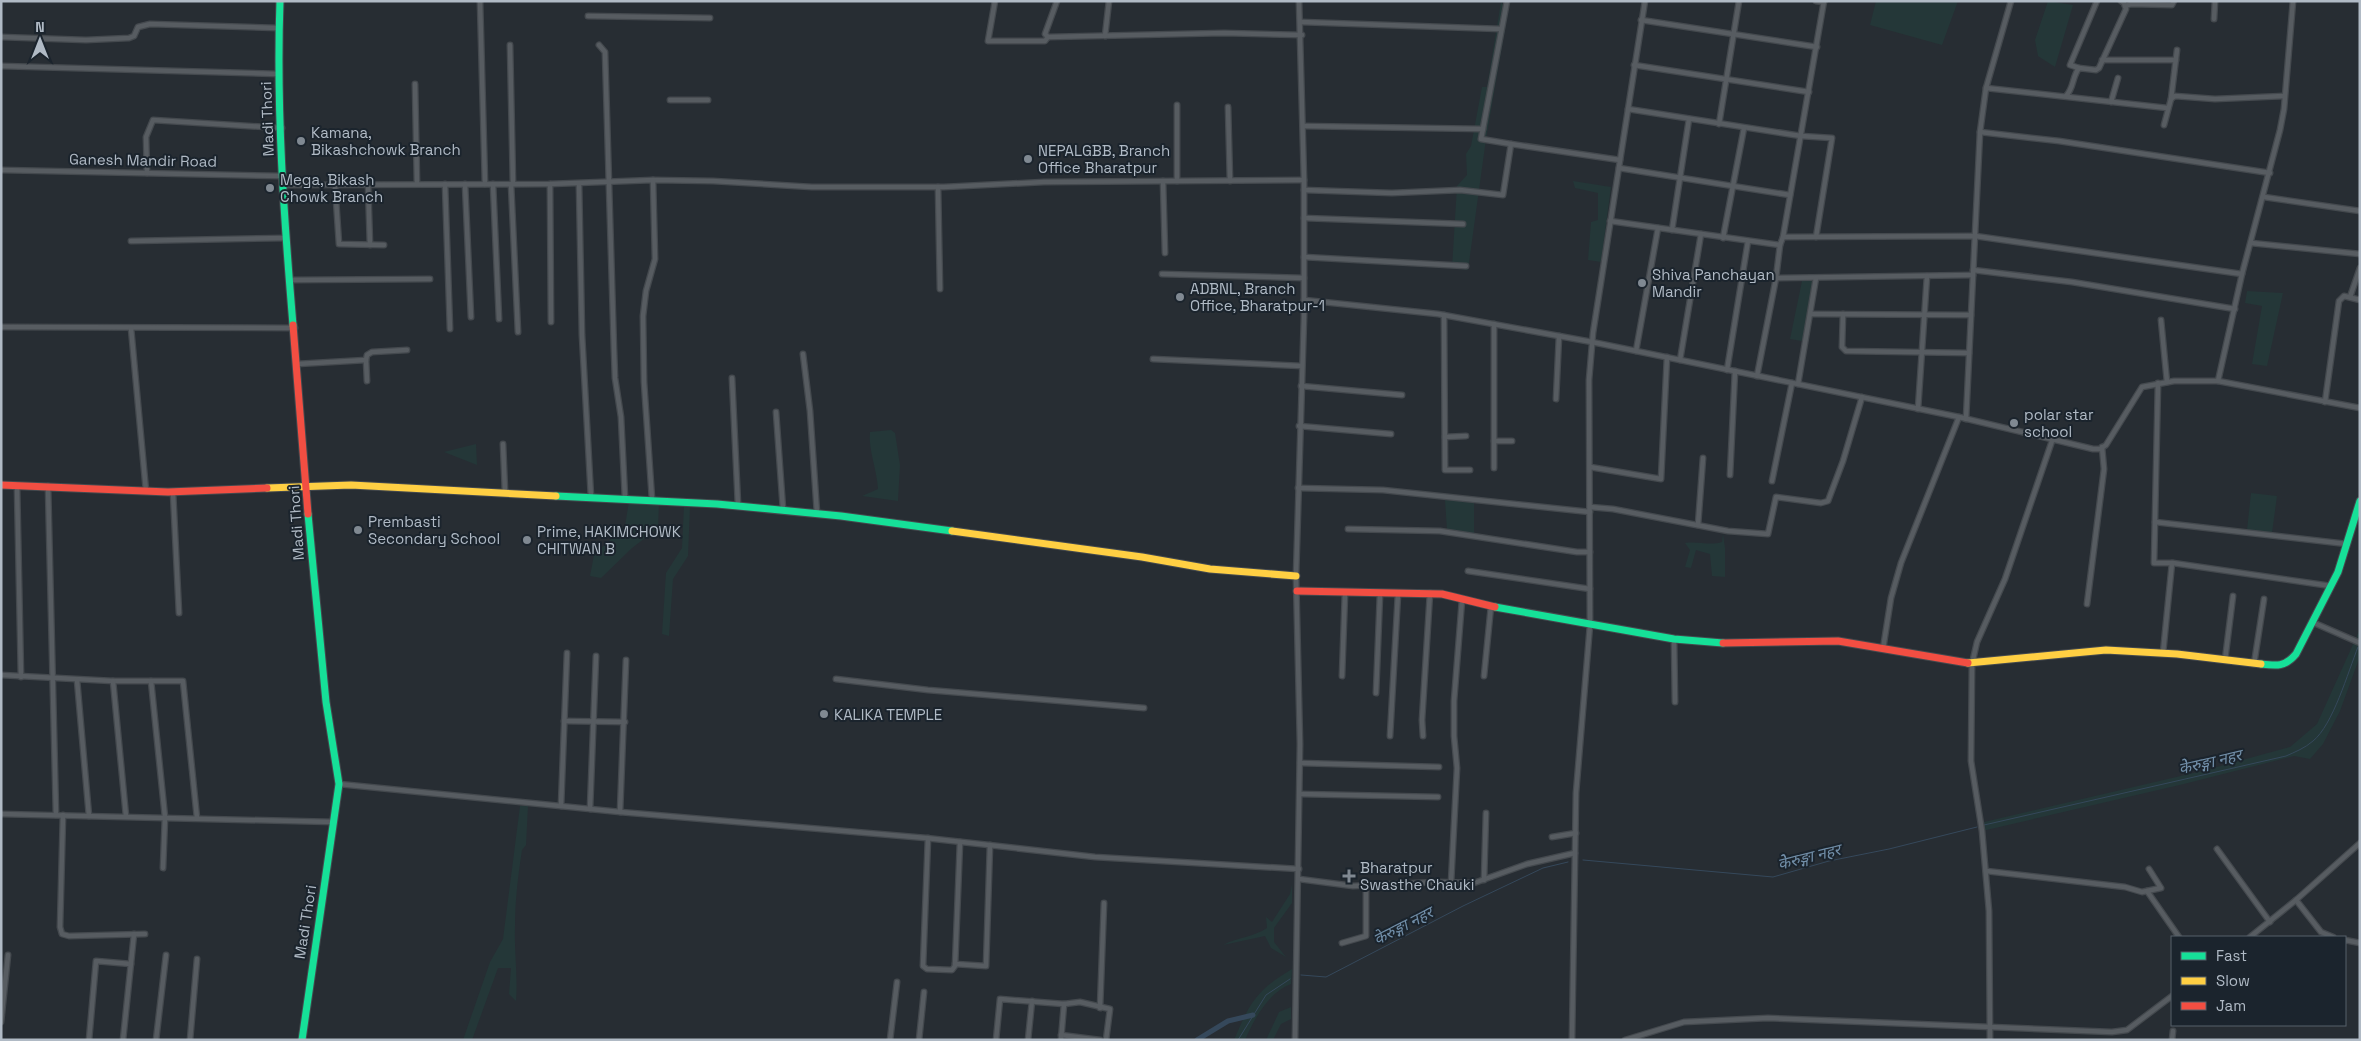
<svg xmlns="http://www.w3.org/2000/svg" width="2361" height="1041" viewBox="0 0 2361 1041" font-family="'Space Grotesk','Noto Sans Devanagari',sans-serif">
	<style>
		.green { fill: #243738 }
		.lines { fill: none; stroke-linecap: round; stroke-linejoin: round }
		.stream { stroke: #35485b; stroke-width: 1 }
		.canal { stroke: #35485b; stroke-width: 5 }
		.street-casing { stroke: #44494e; stroke-width: 7 }
		.fast-casing { stroke: #44494e; stroke-width: 9 }
		.slow-casing { stroke: #44494e; stroke-width: 9 }
		.jam-casing { stroke: #44494e; stroke-width: 9 }
		.street { stroke: #575c61; stroke-width: 4.5 }
		.fast { stroke: #16e098; stroke-width: 7 }
		.slow { stroke: #ffcf43; stroke-width: 7 }
		.jam { stroke: #f24e42; stroke-width: 7 }
		.poi-dot { fill: #808992; stroke: #1b242d; stroke-width: 2 }
		.labels { text-anchor: middle; dominant-baseline: central; stroke-width: 4; stroke-linejoin: round; paint-order: stroke }
		.street-label { font-size: 15px; fill: #b0bac5; stroke: #1b242d }
		.poi-label { font-size: 15px; fill: #b0bac5; stroke: #1b242d; text-anchor: start }
		.water-label { font-size: 16px; font-style: italic; fill: #718ea8; stroke: #1b242d }
	</style>
	<rect width="100%" height="100%" fill="#272d33"/>
	<g class="green">
		<polygon points="1876,1 1958,1 1942,45 1870,25"/>
		<polygon points="2048,1 2073,5 2055,67 2038,56 2035,40"/>
		<polygon points="1501,2 1508,12 1486,139 1468,270 1452,268 1457,186 1467,175 1466,154 1471,146 1482,87 1487,87"/>
		<polygon points="1573,181 1611,187 1601,262 1588,260 1591,222 1598,220 1598,193 1575,188"/>
		<polygon points="1814,280 1807,342 1790,339 1802,281"/>
		<polygon points="2247,291 2283,293 2267,366 2252,364 2262,306 2245,303"/>
		<path d="M891 430 895 433 900 465 898 501 862 496 878 489C877 470 868 449 870 432Z"/>
		<polygon points="476,444 477,465 444,452"/>
		<polygon points="2251,493 2277,496 2272,533 2247,530"/>
		<polygon points="1445,500 1474,502 1474,535 1447,530"/>
		<polygon points="629,501 659,503 658,528 632,548 601,578 590,576 594,555 625,526"/>
		<polygon points="684,505 690,507 688,556 673,579 669,636 662,634 666,573 682,548"/>
		<path d="M1723 534 1725 548V577L1712 576 1710 554 1696 550 1691 568 1685 567 1690 550 1685 543C1698 541 1710 546 1722 542Z"/>
		<polygon points="2360,629 2360,656 2340,711 2323,744 2310,759 2294,756 2184,784 1982,831 1980,823 2202,771 2290,747 2317,724"/>
		<path d="M520 806H528L526 845 522 850C518 876 515 901 515 927 514 952 518 976 516 1001L509 994 511 968H498L472 1040H463L490 962 503 939Z"/>
		<path d="M1292 885V903L1274 928V942L1286 957 1271 948 1265 936 1223 945C1238 937 1254 937 1267 928L1266 917 1272 922 1290 894Z"/>
		<path d="M1292 969 1291 984C1269 992 1254 1019 1245 1040H1234C1250 1002 1257 990 1292 969Z"/>
		<polygon points="1291,1007 1291,1019 1281,1024 1273,1040 1266,1040 1279,1012"/>
	</g>
	<g class="lines">
		<g class="stream">
			<path d="M1984 825 2286 756C2295 752 2305 748 2313 741 2333 725 2348 672 2358 647"/>
			<polyline points="1583,860 1773,877 1829,861 1889,849 1977,827"/>
			<polyline points="1301,975 1326,977 1463,906 1543,868 1568,862"/>
			<polyline points="1238,1040 1266,995 1290,979"/>
		</g>
		<polyline class="canal" points="1197,1040 1228,1021 1253,1015"/>
		<defs>
			<g id="street">
				<polyline points="480,1 485,184"/>
				<polyline points="995,1 988,41 1045,41 1048,37"/>
				<polyline points="1057,1 1045,34 1048,37 1224,33 1302,35"/>
				<polyline points="1507,1 1481,139 1511,144"/>
				<polyline points="1816,1 1824,2"/>
				<polyline points="2125,6 2131,4 2172,5 2174,1"/>
				<polyline points="588,16 710,18"/>
				<polyline points="2214,19 2215,1"/>
				<polyline points="1641,20 1817,47"/>
				<polyline points="1301,22 1501,29"/>
				<polyline points="1105,36 1109,1"/>
				<polyline points="1,37 86,40 129,38 134,36 138,27 150,24 278,28"/>
				<polyline points="510,45 513,184"/>
				<polyline points="599,45 605,52 614,351 615,378 621,417 625,498"/>
				<polyline points="2102,60 2176,60"/>
				<polyline points="1634,65 1809,92"/>
				<polyline points="1,66 279,74"/>
				<polyline points="2079,68 2070,65 2097,1"/>
				<polyline points="415,84 417,184"/>
				<polyline points="1986,88 2167,108"/>
				<path d="M2066 96C2074 88 2072 77 2079 68L2096 70 2099 68 2126 9 2124 3 2121 1"/>
				<polyline points="2171,99 2177,50"/>
				<polyline points="670,100 708,100"/>
				<polyline points="2111,102 2118,78"/>
				<polyline points="1228,107 1230,181"/>
				<polyline points="1628,109 1801,136 1832,138 1816,237"/>
				<polyline points="1719,124 1739,1"/>
				<polyline points="2164,125 2171,99 2175,96 2215,99 2284,96"/>
				<polyline points="1303,126 1483,129"/>
				<polyline points="1980,132 2059,141 2270,173"/>
				<polyline points="1619,168 1790,195"/>
				<polyline points="1,170 283,176"/>
				<polyline points="147,173 146,137 153,120 282,128"/>
				<polyline points="1163,181 1165,253"/>
				<polyline points="1177,181 1177,105"/>
				<polyline points="368,184 370,245"/>
				<polyline points="445,184 450,329"/>
				<polyline points="465,184 471,317"/>
				<polyline points="493,184 499,319"/>
				<polyline points="511,184 518,332"/>
				<polyline points="550,184 551,322"/>
				<polyline points="579,184 582,335 591,497"/>
				<polyline points="283,185 550,184 653,180 713,181 812,187 944,187 1044,182 1304,180"/>
				<polyline points="335,185 339,244 384,245"/>
				<polyline points="938,187 940,289"/>
				<polyline points="1304,190 1392,193 1460,190 1503,195 1511,144 1620,160"/>
				<polyline points="2264,197 2360,211"/>
				<polyline points="1304,218 1463,224"/>
				<polyline points="1610,221 1780,245 1783,237 1975,236 2242,274"/>
				<polyline points="1672,230 1689,119"/>
				<polyline points="1783,237 1824,1"/>
				<polyline points="1723,238 1744,128"/>
				<polyline points="131,241 286,238"/>
				<polyline points="2251,243 2360,254"/>
				<polyline points="1780,245 1776,278 1973,275"/>
				<polyline points="1304,257 1466,266"/>
				<polyline points="1973,270 2072,282 2235,309"/>
				<polyline points="1162,274 1304,278"/>
				<polyline points="290,280 430,279"/>
				<polyline points="2350,297 2360,268"/>
				<polyline points="1304,300 1438,314 1592,342 1959,417 2093,449 2100,449 2106,445 2142,387 2174,381 2218,381 2360,408"/>
				<polyline points="1811,314 1971,315"/>
				<polyline points="1843,314 1842,347 1846,351 1969,353"/>
				<polyline points="1444,315 1445,470 1470,470"/>
				<polyline points="2161,320 2167,382"/>
				<polyline points="1,327 295,328"/>
				<polyline points="131,328 146,491"/>
				<polyline points="1636,351 1658,228"/>
				<polyline points="803,354 810,411 817,513"/>
				<polyline points="1153,359 1302,366"/>
				<polyline points="366,360 367,381"/>
				<polyline points="1680,360 1701,234"/>
				<polyline points="297,364 366,360 367,355 372,352 407,350"/>
				<polyline points="1727,370 1748,241"/>
				<polyline points="1757,376 1776,278"/>
				<polyline points="732,378 738,505"/>
				<polyline points="2218,381 2242,274 2280,130 2284,109 2293,1"/>
				<polyline points="2158,383 2154,563 2173,563 2331,586"/>
				<polyline points="1798,384 1816,278"/>
				<polyline points="1301,386 1402,395"/>
				<polyline points="1556,399 1559,336"/>
				<polyline points="2325,402 2339,301 2344,296 2360,300"/>
				<polyline points="1918,409 1927,276"/>
				<polyline points="776,412 783,509"/>
				<polyline points="1966,419 1980,132 1986,88 2011,1"/>
				<polyline points="1299,426 1391,434"/>
				<polyline points="1445,437 1466,436"/>
				<polyline points="1494,441 1512,441"/>
				<polyline points="503,444 505,492"/>
				<polyline points="1590,467 1661,479 1667,357"/>
				<polyline points="1494,468 1494,324"/>
				<polyline points="1730,475 1735,371"/>
				<polyline points="1772,481 1792,383"/>
				<polyline points="17,486 21,677"/>
				<polyline points="48,486 56,815"/>
				<polyline points="1298,488 1383,490 1590,512"/>
				<polyline points="173,492 179,613"/>
				<polyline points="652,499 644,382 643,316 646,291 655,259 653,180"/>
				<polyline points="1590,507 1613,509 1728,531 1768,534 1776,497 1821,503 1828,501 1843,461 1862,397"/>
				<polyline points="2155,522 2347,544"/>
				<polyline points="1698,525 1703,458"/>
				<polyline points="1348,529 1440,531 1577,552 1590,552"/>
				<polyline points="1468,571 1590,589"/>
				<polyline points="2087,604 2104,469 2102,447"/>
				<polyline points="2312,622 2360,643"/>
				<polyline points="1674,639 1675,702"/>
				<polyline points="1883,649 1891,598 1901,563 1959,417"/>
				<polyline points="2163,653 2172,563"/>
				<polyline points="2225,660 2233,596"/>
				<polyline points="2254,664 2264,599"/>
				<polyline points="1,675 113,681 183,681 197,818"/>
				<polyline points="1342,676 1345,593"/>
				<polyline points="1484,676 1491,606"/>
				<polyline points="836,679 928,690 1144,708"/>
				<polyline points="77,680 89,816"/>
				<polyline points="113,681 126,816"/>
				<polyline points="151,681 165,817 163,868"/>
				<polyline points="1376,693 1380,594"/>
				<polyline points="564,721 625,722"/>
				<polyline points="1390,736 1398,594"/>
				<polyline points="1423,736 1422,720 1430,593"/>
				<polyline points="1300,763 1439,767"/>
				<polyline points="339,784 620,812 926,838 1095,857 1299,869"/>
				<polyline points="1300,794 1438,797"/>
				<polyline points="561,806 567,653"/>
				<polyline points="590,809 596,656"/>
				<polyline points="620,812 626,660"/>
				<polyline points="1,814 334,822"/>
				<polyline points="63,815 60,927 62,934 69,936 145,934"/>
				<polyline points="1552,837 1576,833"/>
				<polyline points="928,838 923,966 927,969 952,970 955,966 960,842"/>
				<polyline points="2217,849 2270,922"/>
				<polyline points="1986,871 2125,887 2142,892 2161,888 2149,869"/>
				<polyline points="1299,879 1353,886 1437,882 1474,883 1527,864 1575,853"/>
				<polyline points="1484,880 1486,813"/>
				<polyline points="1451,883 1457,768 1454,736 1454,701 1462,600"/>
				<polyline points="2147,891 2179,937"/>
				<polyline points="2296,900 2321,932 2333,937"/>
				<polyline points="2250,937 2296,900 2360,843"/>
				<polyline points="2345,940 2360,943"/>
				<polyline points="1342,943 1366,936 1366,886"/>
				<polyline points="955,964 986,966 990,845"/>
				<polyline points="1100,1008 1104,903"/>
				<polyline points="1,1022 8,955"/>
				<polyline points="1061,1035 1100,1040"/>
				<polyline points="89,1040 96,961 131,964"/>
				<polyline points="123,1040 134,934"/>
				<polyline points="156,1040 166,955"/>
				<polyline points="190,1040 197,959"/>
				<polyline points="890,1040 897,982"/>
				<polyline points="919,1040 924,992"/>
				<polyline points="996,1040 1000,999 1064,1004 1080,1002 1110,1009 1106,1040"/>
				<polyline points="1028,1040 1032,1001"/>
				<polyline points="1061,1040 1064,1004"/>
				<polyline points="1295,1040 1300,744 1296,576 1304,317 1304,180 1299,1"/>
				<polyline points="1572,1040 1576,793 1590,625 1589,380 1593,333 1645,1"/>
				<polyline points="1625,1040 1684,1022 1768,1018 2112,1032 2127,1030 2172,996"/>
				<polyline points="1990,1040 1989,911 1982,831 1971,761 1972,664 1977,642 2005,579 2053,438"/>
				<polyline points="2172,1040 2173,1031"/>
			</g>
			<g id="fast">
				<path d="M280 1C276 109 284 218 293 325"/>
				<polyline points="556,496 717,504 841,516 952,531"/>
				<polyline points="1495,607 1674,639 1723,643"/>
				<path d="M2261 664C2277 666 2285 667 2296 654L2338 572 2360 501"/>
				<polyline points="302,1040 339,784 326,702 308,514"/>
			</g>
			<g id="slow">
				<polyline points="267,488 351,485 556,496"/>
				<polyline points="952,531 1142,557 1210,569 1296,576"/>
				<polyline points="1968,663 2106,650 2177,654 2261,664"/>
			</g>
			<g id="jam">
				<polyline points="293,325 308,514"/>
				<polyline points="1,485 168,492 267,488"/>
				<polyline points="1297,591 1442,594 1495,607"/>
				<polyline points="1723,643 1838,641 1968,663"/>
			</g>
		</defs>
		<use href="#street" class="street-casing"/>
		<use href="#fast" class="fast-casing"/>
		<use href="#slow" class="slow-casing"/>
		<use href="#jam" class="jam-casing"/>
		<use href="#street" class="street"/>
		<use href="#fast" class="fast"/>
		<use href="#slow" class="slow"/>
		<use href="#jam" class="jam"/>
	</g>
	<g class="poi-dot">
		<circle cx="301" cy="141" r="5"/>
		<circle cx="1028" cy="159" r="5"/>
		<circle cx="270" cy="188" r="5"/>
		<circle cx="1642" cy="283" r="5"/>
		<circle cx="1180" cy="297" r="5"/>
		<circle cx="2014" cy="423" r="5"/>
		<circle cx="358" cy="530" r="5"/>
		<circle cx="527" cy="540" r="5"/>
		<circle cx="824" cy="714" r="5"/>
		<path d="M1346.5 868.5h5v5h5v5h-5v5h-5v-5h-5v-5h5z"/>
	</g>
	<g class="labels">
		<g class="street-label">
			<text transform="translate(267 119) rotate(-92)">Madi Thori</text>
			<text transform="translate(143 160) rotate(1)">Ganesh Mandir Road</text>
			<text transform="translate(296 523) rotate(-94)">Madi Thori</text>
			<text transform="translate(305 922) rotate(-81)">Madi Thori</text>
		</g>
		<g class="poi-label">
			<text x="311" y="132">Kamana,<tspan x="311" dy="17">Bikashchowk Branch</tspan></text>
			<text x="1038" y="150">NEPALGBB, Branch<tspan x="1038" dy="17">Office Bharatpur</tspan></text>
			<text x="280" y="179">Mega, Bikash<tspan x="280" dy="17">Chowk Branch</tspan></text>
			<text x="1652" y="274">Shiva Panchayan<tspan x="1652" dy="17">Mandir</tspan></text>
			<text x="1190" y="288">ADBNL, Branch<tspan x="1190" dy="17">Office, Bharatpur-1</tspan></text>
			<text x="2024" y="414">polar star<tspan x="2024" dy="17">school</tspan></text>
			<text x="368" y="521">Prembasti<tspan x="368" dy="17">Secondary School</tspan></text>
			<text x="537" y="531">Prime, HAKIMCHOWK<tspan x="537" dy="17">CHITWAN B</tspan></text>
			<text x="834" y="714">KALIKA TEMPLE</text>
			<text x="1360" y="867">Bharatpur<tspan x="1360" dy="17">Swasthe Chauki</tspan></text>
		</g>
		<g class="water-label">
			<text transform="translate(2210 762) rotate(-13)">केेरुङ्गा नहर</text>
			<text transform="translate(1809 857) rotate(-14)">केेरुङ्गा नहर</text>
			<text transform="translate(1403 926) rotate(-27)">केरुङ्गा नहर</text>
		</g>
	</g>
	<rect width="2361" height="1041" fill="none" stroke="#b0bac5" stroke-width="5"/>
	<rect x="2171" y="936" width="175" height="90" fill="#1b242d" stroke="#57606a"/>
	<rect x="2181" y="952" width="25" height="8" fill="#16e098" stroke="#57606a"/>
	<text x="2216" y="961" font-size="15" fill="#b0bac5">Fast</text>
	<rect x="2181" y="977" width="25" height="8" fill="#ffcf43" stroke="#57606a"/>
	<text x="2216" y="986" font-size="15" fill="#b0bac5">Slow</text>
	<rect x="2181" y="1002" width="25" height="8" fill="#f24e42" stroke="#57606a"/>
	<text x="2216" y="1011" font-size="15" fill="#b0bac5">Jam</text>
	<g transform="translate(40 40)" stroke="#1b242d" stroke-width="4" paint-order="stroke">
	<path d="M0-4L9 19L0 12L-9 19Z" fill="#b0bac5"/>
	<text y="-8" font-size="14" font-weight="bold" text-anchor="middle" fill="#b0bac5">N</text>
	</g>
</svg>
